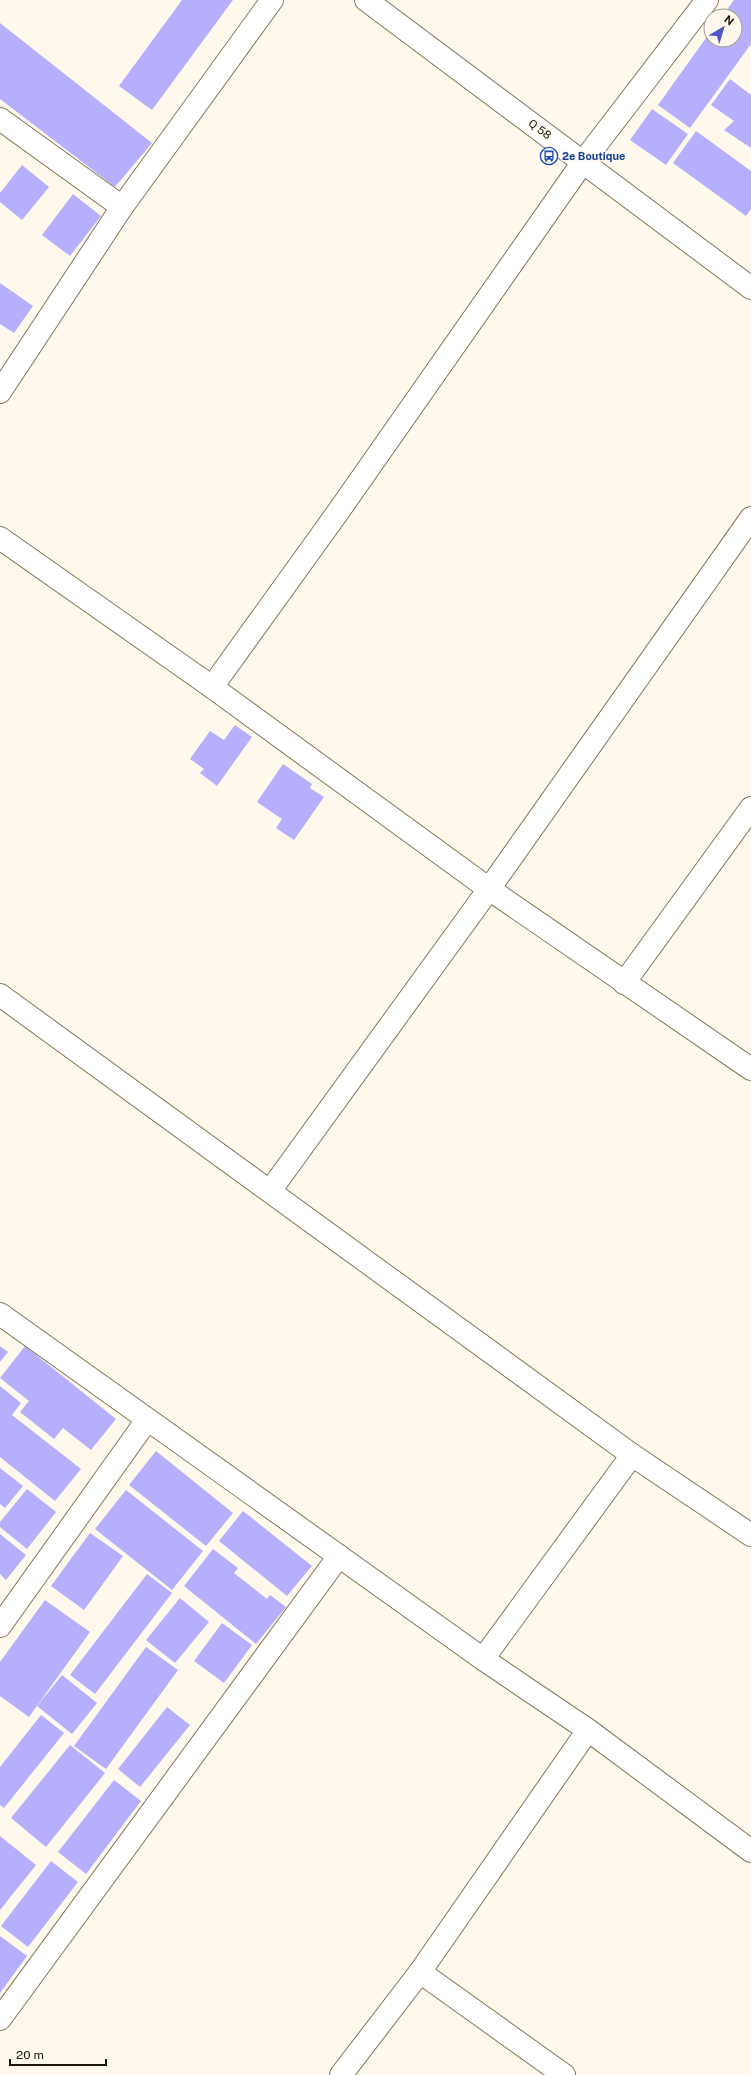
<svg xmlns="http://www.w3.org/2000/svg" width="751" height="2075" viewBox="0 0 751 2075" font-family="'Public Sans',sans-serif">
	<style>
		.building { fill: #b6affe }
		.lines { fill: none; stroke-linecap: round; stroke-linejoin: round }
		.minor-casing { stroke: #85755c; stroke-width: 24 }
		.minor { stroke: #fff; stroke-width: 22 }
		.labels { text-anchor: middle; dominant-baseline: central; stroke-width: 3; stroke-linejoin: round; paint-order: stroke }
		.street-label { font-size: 11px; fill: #1a140a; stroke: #fff8ec }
		.transit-label { font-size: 11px; font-weight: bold; fill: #164399; stroke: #fff8ec; text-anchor: start }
	</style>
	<rect width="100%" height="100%" fill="#fff8ec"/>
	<g class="building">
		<polygon points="182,0 233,0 152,110 119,86"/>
		<polygon points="734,0 751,0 751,44 690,128 658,105 711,31 711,40 735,40 735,16 722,16"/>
		<polygon points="0,23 152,143 115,187 0,99"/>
		<polygon points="730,79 751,95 751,148 724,130 734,121 711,105"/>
		<polygon points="652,109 688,134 666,165 630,140"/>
		<polygon points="696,131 751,171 751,209 746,216 673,163"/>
		<polygon points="22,165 49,187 22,220 0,202 0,193"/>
		<polygon points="73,194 101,216 70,256 42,235"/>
		<polygon points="0,283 33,306 14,333 0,324"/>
		<polygon points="235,725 252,737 217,786 200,773 204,769 190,759 210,731 224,740"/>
		<polygon points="283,764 312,784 310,788 324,797 294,840 276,828 282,819 257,802"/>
		<polygon points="0,1346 8,1352 0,1362"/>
		<polygon points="25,1346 116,1419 91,1450 63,1428 54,1439 20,1412 29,1401 0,1378"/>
		<polygon points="0,1386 21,1403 12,1415 81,1469 55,1501 0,1457"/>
		<polygon points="156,1451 233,1513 206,1546 129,1485"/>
		<polygon points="0,1468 23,1486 5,1508 0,1504"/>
		<polygon points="27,1489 56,1512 27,1549 0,1527 0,1522"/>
		<polygon points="126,1490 203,1551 172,1590 95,1529"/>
		<polygon points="243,1511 312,1566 287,1596 219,1541"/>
		<polygon points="90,1533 123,1556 84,1610 51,1586"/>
		<polygon points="0,1534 26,1555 6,1580 0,1574"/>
		<polygon points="213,1549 238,1568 234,1573 267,1599 270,1595 286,1607 256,1644 184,1586"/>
		<polygon points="147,1574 172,1593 95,1694 70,1675"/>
		<polygon points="180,1598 209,1622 175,1663 146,1640"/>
		<polygon points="45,1600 90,1632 29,1717 0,1696 0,1662"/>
		<polygon points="222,1623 252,1645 224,1683 194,1661"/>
		<polygon points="146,1647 178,1670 106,1769 74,1746"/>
		<polygon points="62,1675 97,1703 72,1734 37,1706"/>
		<polygon points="167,1707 190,1725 140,1787 118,1769"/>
		<polygon points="41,1715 64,1733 4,1808 0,1805 0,1767"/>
		<polygon points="70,1745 105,1773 46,1847 11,1818"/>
		<polygon points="114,1780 141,1801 86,1874 58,1852"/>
		<polygon points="0,1836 36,1865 0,1910"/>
		<polygon points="51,1861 78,1882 28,1947 1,1926"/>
		<polygon points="0,1936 27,1956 0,1993"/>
	</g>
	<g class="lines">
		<defs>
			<g id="minor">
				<polyline points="366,0 751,288"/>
				<polyline points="0,119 122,207"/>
				<polyline points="0,392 122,207 272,0"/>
				<polyline points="0,538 212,687 489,889 751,1069"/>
				<polyline points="212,687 338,512 583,162 707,0"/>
				<polyline points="624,983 751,808"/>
				<polyline points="0,995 632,1455 751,1535"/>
				<polyline points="270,1191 489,889 751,518"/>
				<polyline points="0,1314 483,1659 588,1730 751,1851"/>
				<polyline points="0,1626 147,1420"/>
				<polyline points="483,1659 632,1455"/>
				<polyline points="420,1972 564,2075"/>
				<polyline points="0,2019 339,1556"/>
				<polyline points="341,2075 420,1972 588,1730"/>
			</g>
		</defs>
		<use href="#minor" class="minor-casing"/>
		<use href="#minor" class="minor"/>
	</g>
	<defs>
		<symbol id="bus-ring" viewBox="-11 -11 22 22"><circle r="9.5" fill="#fff8ec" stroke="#1a4fb4" stroke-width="1.5"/><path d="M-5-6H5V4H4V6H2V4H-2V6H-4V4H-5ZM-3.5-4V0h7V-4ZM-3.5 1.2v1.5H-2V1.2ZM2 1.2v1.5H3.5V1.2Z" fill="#1a4fb4"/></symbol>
	</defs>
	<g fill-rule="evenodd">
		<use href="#bus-ring" x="539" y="146" width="20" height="20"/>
	</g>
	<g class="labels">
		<g class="street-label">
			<text transform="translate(540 129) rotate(37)">Q 58</text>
		</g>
		<g class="transit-label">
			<text x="562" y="156">2e Boutique</text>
		</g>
	</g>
	<g transform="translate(723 28) rotate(38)"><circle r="19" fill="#fff8ec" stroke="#a39d92"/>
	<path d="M0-3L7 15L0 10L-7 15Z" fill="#4d58ce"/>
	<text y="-6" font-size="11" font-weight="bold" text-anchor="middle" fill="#1a140a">N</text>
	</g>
	<path d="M10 2059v6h96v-6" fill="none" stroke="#1a140a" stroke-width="2"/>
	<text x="16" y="2059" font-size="12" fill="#1a140a" stroke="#fff8ec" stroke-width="3" paint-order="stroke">20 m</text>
</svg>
